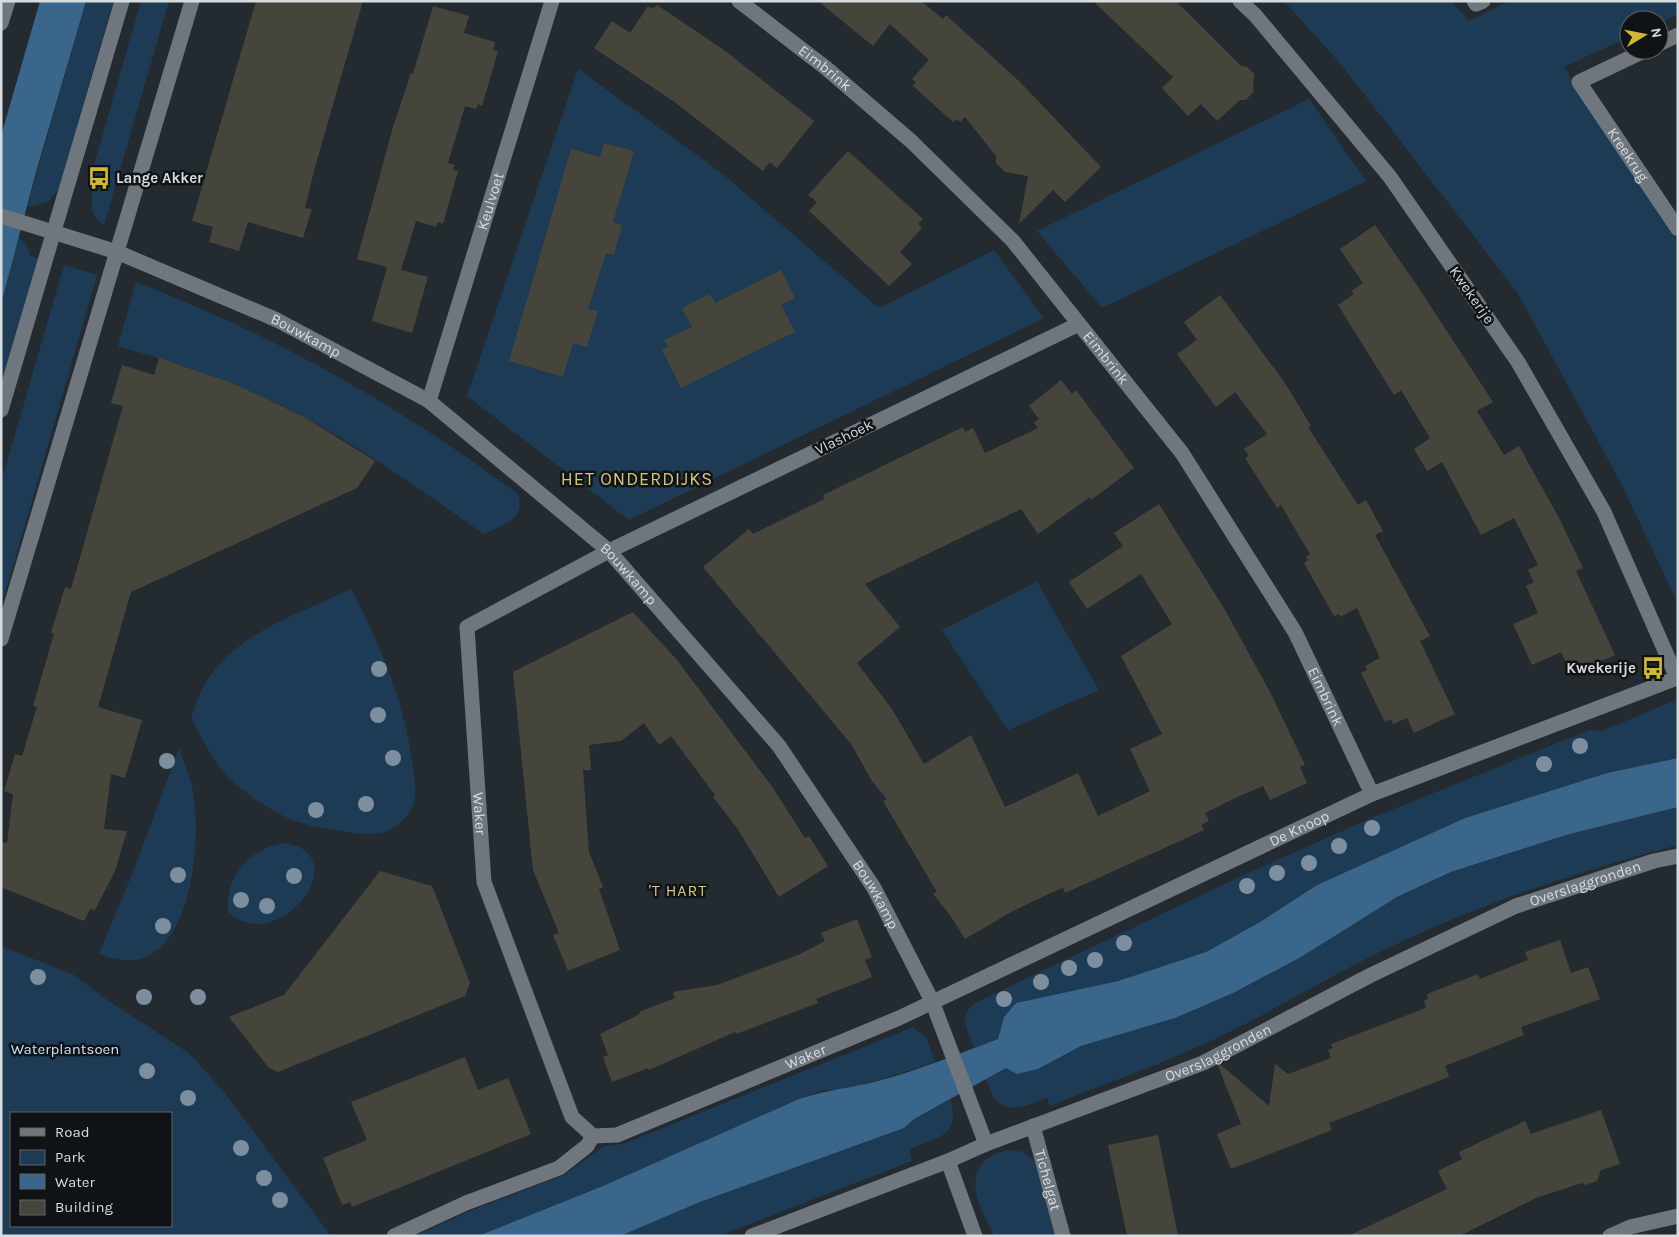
<svg xmlns="http://www.w3.org/2000/svg" width="1679" height="1237" viewBox="0 0 1679 1237" font-family="Karla,sans-serif">
	<style>
		.green { fill: #1d3b54; fill-rule: evenodd }
		.water { fill: #39668a }
		.building { fill: #46453c }
		.lines { fill: none; stroke-linecap: round; stroke-linejoin: round }
		.minor { stroke: #6f767d; stroke-width: 15 }
		.tree { fill: #7d8f9e }
		.labels { text-anchor: middle; dominant-baseline: central; stroke-width: 5; stroke-linejoin: round; paint-order: stroke }
		.street-label { font-size: 15px; fill: #d7dcdf; stroke: #101315 }
		.poi-label { font-size: 15px; font-weight: bold; fill: #d7dcdf; stroke: #101315; text-anchor: start }
		.park-label { font-size: 15px; fill: #c6e1f8; stroke: #101315 }
		.neighbourhood-label { font-size: 16px; letter-spacing: 1px; fill: #d8c779; stroke: #101315 }
		.quarter-label { font-size: 18px; letter-spacing: 1px; fill: #d8c779; stroke: #101315 }
	</style>
	<rect width="100%" height="100%" fill="#242b30"/>
	<g class="green">
		<polygon points="86,1 113,1 59,189 48,202 27,207"/>
		<path d="M141 1H169L104 225C89 215 91 206 93 189L88 186Z"/>
		<polygon points="1284,1 1451,1 1469,21 1509,1 1678,1 1678,15 1659,23 1659,20 1629,20 1629,37 1564,67 1678,242 1678,604 1623,487 1517,292 1344,68"/>
		<polygon points="578,69 719,171 879,308 994,250 1044,318 629,520 467,396"/>
		<polygon points="1309,99 1366,181 1102,308 1037,231"/>
		<polygon points="18,237 27,245 30,256 39,258 1,388 1,304"/>
		<polygon points="64,265 97,275 1,608 1,483"/>
		<path d="M136 282C278 337 396 404 518 494 526 520 503 525 484 534 425 494 368 451 306 418 246 386 183 365 118 346Z"/>
		<polygon points="1037,582 1099,690 1008,730 942,630"/>
		<path d="M351 589C381 645 405 704 413 767 414 778 417 790 414 801 413 808 408 815 403 820 382 841 359 834 332 829 317 827 302 824 288 818 268 809 245 794 229 778 212 761 202 738 191 717 196 706 200 692 206 682 237 632 301 613 351 589Z"/>
		<path d="M1678 699V758L1607 773 1465 818 1317 885 1260 922 1206 952 1118 981 1016 1003 1004 1017 999 1039 974 1048C966 1027 956 1013 981 1000L1248 873 1374 817 1590 730 1602 731Z"/>
		<path d="M179 748C183 762 191 777 193 792 201 836 194 939 144 958 129 963 113 959 99 954L135 867Z"/>
		<path d="M1678 807V845C1576 872 1477 905 1382 951 1322 980 1266 1016 1204 1044 1154 1067 1101 1085 1050 1106L1047 1098C1031 1104 1008 1116 994 1098 991 1093 989 1085 986 1079L1006 1068 1038 1069 1081 1046 1175 1018 1398 897 1451 872 1566 835Z"/>
		<path d="M285 843C358 855 279 958 228 912 224 878 250 847 285 843Z"/>
		<path d="M1 946 74 975 103 997 190 1054 223 1091 331 1236H1ZM171 1113V1226H11V1113Z"/>
		<polygon points="913,1027 927,1039 935,1062 876,1081 841,1090 823,1090 799,1099 603,1186 478,1236 414,1236 468,1212 564,1175 604,1146 623,1144"/>
		<path d="M950 1099C962 1135 936 1139 909 1149L912 1161 719 1236H620L700 1202 904 1128 914 1119Z"/>
		<path d="M1011 1150 1023 1152 1034 1160 1058 1236H994C988 1222 978 1206 976 1192 972 1167 988 1152 1011 1150Z"/>
	</g>
	<g class="water">
		<polygon points="40,1 86,1 36,172 1,304 1,136"/>
		<path d="M1678 758V807L1566 835 1451 872 1397 897 1301 957 1233 993 1175 1018 1081 1046 1038 1069 1017 1074 1006 1068 914 1119 904 1128 700 1202 620 1236H478L603 1186 799 1099C825 1090 851 1088 878 1081 919 1070 958 1054 998 1039L1004 1017 1016 1003 1118 981 1206 952 1260 922 1317 885 1465 818 1607 773Z"/>
	</g>
	<g class="building">
		<polygon points="256,1 363,1 315,167 305,208 312,209 303,238 248,222 239,251 209,242 213,227 192,221"/>
		<polygon points="818,1 921,1 943,19 946,15 1020,82 1101,167 1065,202 1053,190 1019,224 1028,176 1005,172 996,163 996,156 965,117 960,122 957,119 953,122 913,86 916,82 912,79 929,60 890,24 873,46"/>
		<polygon points="1093,1 1176,1 1241,66 1247,67 1254,74 1253,92 1246,100 1240,100 1217,121 1201,104 1188,116 1162,88 1173,77"/>
		<polygon points="657,5 724,50 814,121 777,168 770,162 763,171 676,103 594,48 612,21 630,33 648,6 653,9"/>
		<polygon points="433,6 469,16 464,33 495,42 493,50 498,51 482,106 478,104 476,109 465,106 448,163 455,165 453,170 458,171 443,224 438,222 436,227 416,221 401,270 428,277 412,333 372,321 387,267 357,259 393,127 411,73 413,74"/>
		<polygon points="604,143 634,151 613,222 622,225 614,255 606,253 588,309 598,311 587,347 573,343 563,377 509,361 571,149 600,157"/>
		<polygon points="848,151 923,219 918,224 922,228 900,252 912,264 889,286 809,211 817,202 808,195"/>
		<polygon points="1375,225 1418,287 1493,402 1477,411 1504,455 1519,446 1559,518 1583,568 1576,571 1615,655 1571,674 1561,652 1532,665 1513,624 1538,613 1526,586 1534,582 1528,570 1538,565 1514,518 1481,535 1442,462 1427,471 1414,449 1430,438 1401,390 1394,395 1338,305 1354,294 1351,291 1363,283 1340,249"/>
		<polygon points="781,270 795,298 781,305 795,332 681,388 662,350 668,347 664,340 692,327 682,308 710,294 715,303"/>
		<polygon points="1220,295 1285,383 1311,426 1308,427 1358,505 1366,500 1383,531 1375,535 1430,636 1420,641 1455,714 1414,733 1407,718 1393,724 1391,719 1385,722 1361,673 1367,670 1365,666 1380,658 1357,608 1340,617 1339,614 1334,616 1304,563 1308,560 1306,557 1310,554 1281,505 1277,508 1245,458 1249,456 1244,449 1267,434 1235,392 1216,407 1177,354 1197,340 1184,322"/>
		<polygon points="159,358 232,383 267,399 306,418 375,461 357,488 131,592 98,707 142,720 125,778 111,774 104,829 127,831 115,871 95,910 90,909 84,921 1,887 1,842 7,843 13,794 4,791 15,754 22,756 37,707 33,706 54,634 51,633 65,587 71,589 123,406 111,403 122,365 154,375"/>
		<polygon points="1061,380 1072,394 1076,390 1134,468 1091,500 1090,497 1038,534 1021,509 865,584 900,627 857,663 892,709 924,764 971,735 1005,807 1078,773 1098,816 1150,791 1130,749 1162,734 1121,656 1172,624 1141,574 1087,609 1069,582 1123,546 1114,533 1159,504 1225,610 1270,692 1305,765 1300,767 1307,783 1270,800 1263,786 1235,798 1205,813 1209,821 1201,825 1204,830 1065,893 1063,888 1055,891 1011,912 965,939 950,915 933,894 937,892 883,801 887,799 872,781 851,744 703,567 749,529 753,534 824,499 823,495 963,427 965,432 973,428 985,453 1038,428 1034,423 1039,419 1029,406"/>
		<polygon points="633,612 677,660 773,788 805,838 809,836 828,866 779,897 737,828 713,797 715,795 671,736 659,745 644,723 621,741 589,745 591,770 583,770 589,852 603,887 599,889 620,950 568,971 553,935 559,933 533,870 513,672"/>
		<polygon points="380,871 432,886 470,983 465,996 278,1072 269,1068 229,1017 284,995"/>
		<polygon points="857,919 872,957 865,960 872,977 816,999 818,1003 736,1034 735,1032 649,1070 648,1068 612,1082 603,1057 608,1055 600,1034 640,1014 639,1012 675,998 673,992 717,985 798,955 825,941 821,933"/>
		<polygon points="1560,940 1571,973 1588,967 1600,999 1521,1027 1524,1035 1445,1066 1449,1077 1329,1123 1332,1130 1231,1169 1217,1134 1241,1124 1218,1066 1220,1064 1269,1106 1275,1064 1288,1074 1331,1058 1328,1050 1333,1048 1331,1044 1426,1008 1424,1001 1428,999 1427,994 1478,974 1480,979 1528,960 1525,952"/>
		<polygon points="465,1057 478,1090 508,1078 531,1134 352,1207 350,1202 342,1205 323,1158 367,1140 351,1102"/>
		<polygon points="1601,1110 1620,1164 1601,1170 1597,1181 1586,1185 1582,1183 1536,1198 1459,1236 1348,1236 1447,1189 1438,1171 1462,1159 1459,1152 1525,1121 1531,1134"/>
		<polygon points="1158,1135 1178,1236 1127,1236 1108,1145"/>
	</g>
	<g class="lines">
		<g class="minor">
			<path id="s1" d="M739 1 826 68 911 141 1013 241 1079 324 1182 453 1295 632 1372 794"/>
			<polyline points="1474,1 1476,4 1483,1"/>
			<polyline points="1,23 8,1"/>
			<polyline points="1659,44 1678,35"/>
			<path id="s2" d="M1646 50 1579 82 1678 229"/>
			<path id="s3" d="M1 216 117 252 277 320 429 401 609 551 779 746 874 888 932 1001 986 1144"/>
			<path id="s4" d="M1079 324 609 551 467 627 484 882 572 1117 593 1136 617 1135 899 1018 1372 794 1677 678 1604 512 1518 362 1390 177 1255 15 1240 1"/>
			<path id="s5" d="M429 401 552 1"/>
			<polyline points="1,410 122,1"/>
			<polyline points="1,639 192,1"/>
			<path id="s6" d="M1033 1126 1063 1236"/>
			<polyline points="948,1161 975,1236"/>
			<polyline points="394,1236 466,1203 559,1168 587,1146 593,1136"/>
			<path id="s7" d="M752 1236 948 1161 986 1144 1203 1063 1371 975 1516 906 1654 861 1678 856"/>
			<polyline points="1610,1236 1630,1227 1678,1216"/>
		</g>
	</g>
	<g class="tree">
		<circle cx="379" cy="669" r="8"/>
		<circle cx="378" cy="715" r="8"/>
		<circle cx="1580" cy="746" r="8"/>
		<circle cx="393" cy="758" r="8"/>
		<circle cx="167" cy="761" r="8"/>
		<circle cx="1544" cy="764" r="8"/>
		<circle cx="366" cy="804" r="8"/>
		<circle cx="316" cy="810" r="8"/>
		<circle cx="1372" cy="828" r="8"/>
		<circle cx="1339" cy="846" r="8"/>
		<circle cx="1309" cy="863" r="8"/>
		<circle cx="1277" cy="873" r="8"/>
		<circle cx="178" cy="875" r="8"/>
		<circle cx="294" cy="876" r="8"/>
		<circle cx="1247" cy="886" r="8"/>
		<circle cx="241" cy="900" r="8"/>
		<circle cx="267" cy="906" r="8"/>
		<circle cx="163" cy="926" r="8"/>
		<circle cx="1124" cy="943" r="8"/>
		<circle cx="1095" cy="960" r="8"/>
		<circle cx="1069" cy="968" r="8"/>
		<circle cx="38" cy="977" r="8"/>
		<circle cx="1041" cy="982" r="8"/>
		<circle cx="144" cy="997" r="8"/>
		<circle cx="198" cy="997" r="8"/>
		<circle cx="1004" cy="999" r="8"/>
		<circle cx="147" cy="1071" r="8"/>
		<circle cx="188" cy="1098" r="8"/>
		<circle cx="241" cy="1148" r="8"/>
		<circle cx="264" cy="1178" r="8"/>
		<circle cx="280" cy="1200" r="8"/>
	</g>
	<defs>
		<symbol id="bus-bare" viewBox="-9 -9 18 18"><path d="M-5-6H5V4H4V6H2V4H-2V6H-4V4H-5ZM-3.5-4V0h7V-4ZM-3.5 1.2v1.5H-2V1.2ZM2 1.2v1.5H3.5V1.2Z" fill="#d1b736" stroke="#101315" stroke-width="2.5" paint-order="stroke"/></symbol>
	</defs>
	<g fill-rule="evenodd">
		<use href="#bus-bare" x="83" y="162" width="32" height="32"/>
		<use href="#bus-bare" x="1637" y="652" width="32" height="32"/>
	</g>
	<g class="labels">
		<g class="street-label">
			<text stroke="none"><textPath href="#s1" startOffset="109">Eimbrink</textPath></text>
			<text stroke="none"><textPath href="#s2" startOffset="162">Kreekrug</textPath></text>
			<text stroke="none"><textPath href="#s5" startOffset="209">Keulvoet</textPath></text>
			<text transform="translate(1472 295) rotate(55)">Kwekerije</text>
			<text stroke="none"><textPath href="#s3" startOffset="328">Bouwkamp</textPath></text>
			<text stroke="none"><textPath href="#s1" startOffset="514">Eimbrink</textPath></text>
			<text transform="translate(844 437) rotate(-26)">Vlashoek</text>
			<text stroke="none"><textPath href="#s3" startOffset="732">Bouwkamp</textPath></text>
			<text stroke="none"><textPath href="#s1" startOffset="919">Eimbrink</textPath></text>
			<text stroke="none"><textPath href="#s4" startOffset="870">Waker</textPath></text>
			<text stroke="none"><textPath href="#s4" startOffset="1990">De Knoop</textPath></text>
			<text stroke="none"><textPath href="#s7" startOffset="906">Overslaggronden</textPath></text>
			<text stroke="none"><textPath href="#s3" startOffset="1138">Bouwkamp</textPath></text>
			<text stroke="none"><textPath href="#s7" startOffset="501">Overslaggronden</textPath></text>
			<text stroke="none"><textPath href="#s4" startOffset="1446">Waker</textPath></text>
			<text stroke="none"><textPath href="#s6" startOffset="56">Tichelgat</textPath></text>
		</g>
		<g class="poi-label">
			<text x="116" y="178">Lange Akker</text>
			<text x="1636" y="668" text-anchor="end">Kwekerije</text>
		</g>
		<g class="park-label">
			<text x="65" y="1049">Waterplantsoen</text>
		</g>
		<g class="neighbourhood-label">
			<text x="678" y="890">'T HART</text>
		</g>
		<g class="quarter-label">
			<text x="637" y="479">HET ONDERDIJKS</text>
		</g>
	</g>
	<rect width="1679" height="1237" fill="none" stroke="#d7dcdf" stroke-width="5"/>
	<rect x="10" y="1112" width="162" height="115" fill="#101315" stroke="#606366"/>
	<rect x="20" y="1128" width="25" height="8" fill="#6f767d" stroke="#606366"/>
	<text x="55" y="1137" font-size="15" fill="#d7dcdf">Road</text>
	<rect x="20" y="1150" width="25" height="15" fill="#1d3b54" stroke="#606366"/>
	<text x="55" y="1162" font-size="15" fill="#d7dcdf">Park</text>
	<rect x="20" y="1174" width="25" height="15" fill="#39668a" stroke="#606366"/>
	<text x="55" y="1187" font-size="15" fill="#d7dcdf">Water</text>
	<rect x="20" y="1200" width="25" height="15" fill="#46453c" stroke="#606366"/>
	<text x="55" y="1212" font-size="15" fill="#d7dcdf">Building</text>
	<g transform="translate(1644 35) rotate(80)"><circle r="24" fill="#101315" stroke="#606366"/>
	<path d="M0-4L9 19L0 12L-9 19Z" fill="#d1b736"/>
	<text y="-8" font-size="14" font-weight="bold" text-anchor="middle" fill="#d7dcdf">N</text>
	</g>
</svg>
